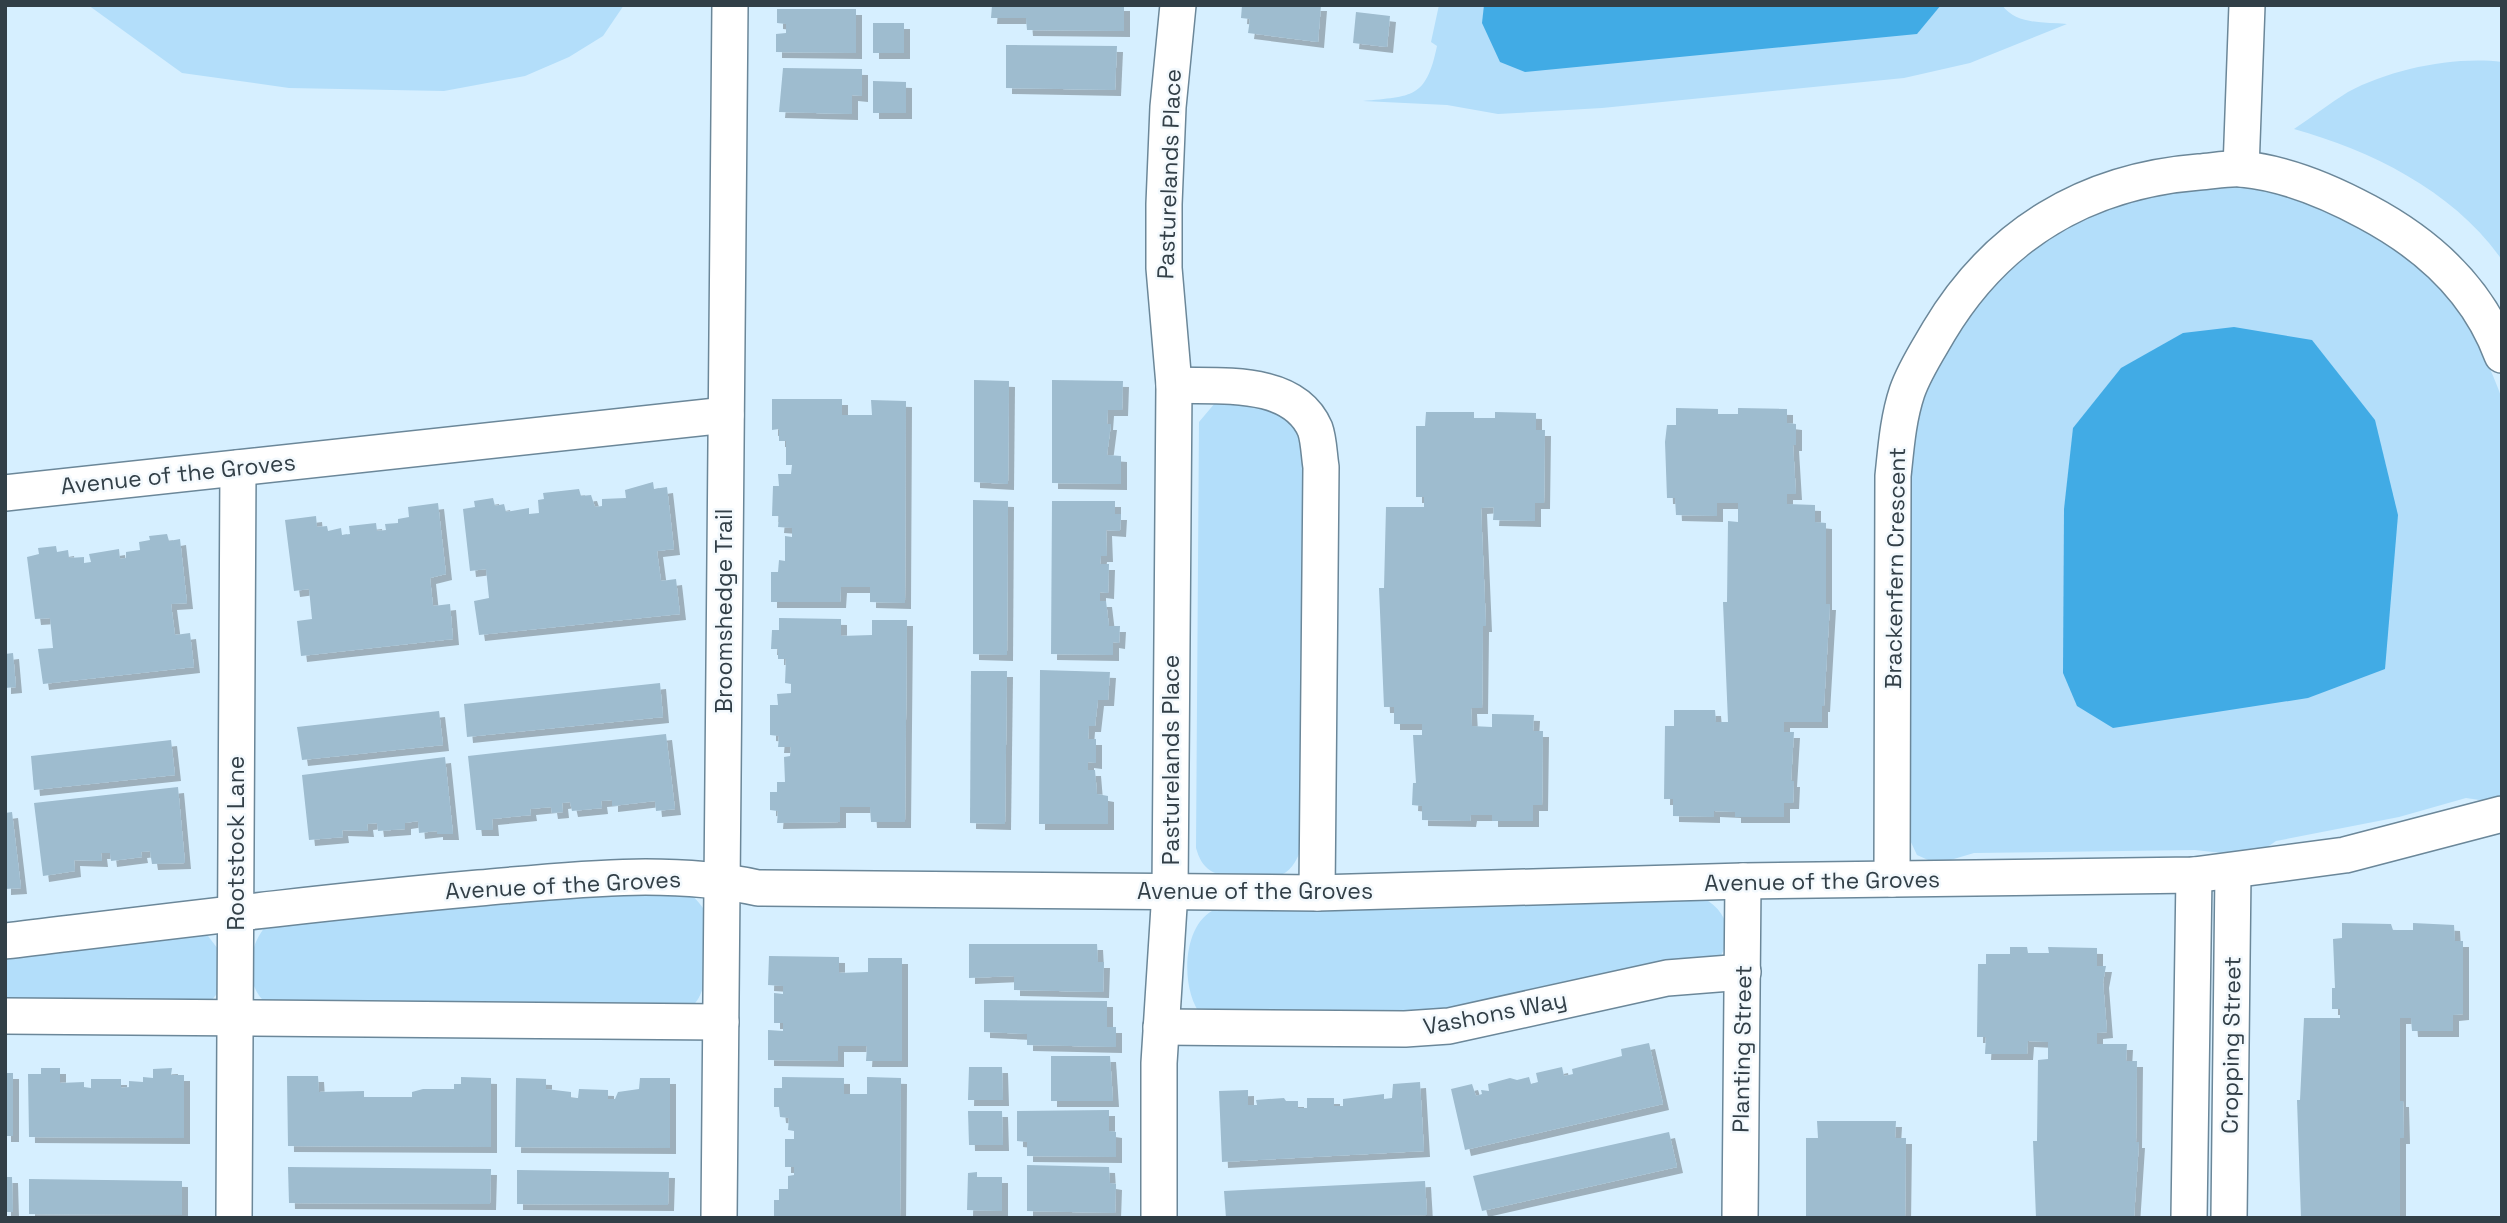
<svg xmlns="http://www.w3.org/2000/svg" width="2507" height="1223" viewBox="0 0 2507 1223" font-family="'Space Grotesk',sans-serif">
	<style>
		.green { fill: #b3defa }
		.water { fill: #41abe5 }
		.building { fill: #9ebccf; filter: url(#shadow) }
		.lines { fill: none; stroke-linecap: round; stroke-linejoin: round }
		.minor-casing { stroke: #6b8799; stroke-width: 38 }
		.minor { stroke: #fff; stroke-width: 35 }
		.labels { text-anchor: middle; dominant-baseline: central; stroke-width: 5; stroke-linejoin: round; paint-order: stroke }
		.street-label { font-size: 23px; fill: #323f47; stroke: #f3f9fd }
	</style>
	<defs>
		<filter id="shadow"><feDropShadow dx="6" dy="6" stdDeviation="0" flood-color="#0004"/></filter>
	</defs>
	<rect width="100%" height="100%" fill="#d6efff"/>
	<g class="green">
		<polygon points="88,5 624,5 603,36 569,57 525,76 444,91 289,88 182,73"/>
		<path d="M1439 5H2002C2016 25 2045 22 2067 24L1970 63 1904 78 1602 108 1498 114 1447 105 1363 101C1412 96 1426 99 1437 46L1431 42Z"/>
		<path d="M2502 62V260C2454 191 2372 151 2294 129 2312 117 2330 103 2348 92 2391 69 2454 56 2502 62Z"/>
		<path d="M2233 186C2365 203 2458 273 2502 399V798L2493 802 2466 798 2399 817 2276 841 2259 853 2240 855 2195 850 1974 853 1937 864 1917 855 1909 838V480L1919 413 1932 378 1975 302 2015 262 2052 235 2095 213 2152 195Z"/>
		<path d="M1229 400 1281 407 1306 444 1302 845C1299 856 1293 870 1281 875 1268 879 1221 878 1211 871 1202 865 1199 858 1196 848L1199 422 1215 403Z"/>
		<path d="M658 887 692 895C698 902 706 909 707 918 711 937 709 993 693 1005H268C241 984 248 940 272 920Z"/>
		<path d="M1703 898C1727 911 1734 933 1720 957L1481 1012 1202 1016C1180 991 1181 923 1216 909L1409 910Z"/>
		<polygon points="197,931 208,936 221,953 220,990 211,1001 5,1006 5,950"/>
	</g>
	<g class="water">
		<polygon points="1484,5 1941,5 1917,34 1525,72 1500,62 1482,23"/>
		<polygon points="2234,327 2312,340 2375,420 2398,515 2385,669 2308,698 2113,728 2077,706 2063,673 2064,509 2073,428 2121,368 2183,333"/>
	</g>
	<g class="building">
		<polygon points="992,5 1124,5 1124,31 1027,30 1026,18 991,18"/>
		<polygon points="1242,5 1321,5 1318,42 1248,33 1250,19 1241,18"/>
		<polygon points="777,9 856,9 856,53 776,52 776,34 786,33 786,24 777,23"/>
		<polygon points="1356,12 1390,16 1387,47 1353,43"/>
		<rect x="873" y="23" width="31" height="30"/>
		<polygon points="1006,45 1117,46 1115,90 1006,88"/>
		<polygon points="783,68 862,69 862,96 852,95 852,114 779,112"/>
		<polygon points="873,81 906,82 906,113 873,113"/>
		<polygon points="974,380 1009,381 1008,484 974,482"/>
		<polygon points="1052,380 1123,381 1122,410 1108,410 1107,424 1111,424 1107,455 1121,456 1121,484 1052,483"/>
		<polygon points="772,399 842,399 842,415 872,415 871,400 906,401 905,603 870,602 870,587 841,587 840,602 771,602 771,572 778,572 779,560 785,561 785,536 792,537 792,528 778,527 779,516 772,516 773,486 779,486 778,474 791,474 792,465 786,465 786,441 779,441 779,429 772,430"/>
		<polygon points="1676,408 1718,409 1718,414 1738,414 1738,408 1787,409 1787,423 1796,424 1796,445 1793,445 1796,494 1787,494 1787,504 1815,505 1815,522 1826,523 1826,604 1830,604 1824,706 1822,706 1822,722 1784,722 1784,732 1794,732 1791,781 1794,781 1793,803 1784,803 1784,817 1735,817 1735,812 1714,811 1714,817 1673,816 1673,799 1664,799 1665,726 1674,726 1674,710 1715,710 1716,722 1728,722 1723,602 1727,602 1728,521 1738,522 1738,503 1717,503 1717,516 1676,515 1675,498 1667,498 1665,442 1667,425 1676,425"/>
		<polygon points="1426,412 1474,412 1474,418 1495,418 1495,412 1536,413 1536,430 1545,430 1544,503 1535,503 1535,521 1493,520 1494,507 1481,508 1486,626 1483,626 1482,708 1471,708 1472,726 1492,727 1492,714 1534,715 1533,731 1543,731 1542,805 1533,805 1533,821 1492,821 1492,815 1471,815 1470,821 1422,820 1422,806 1412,805 1413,783 1416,783 1413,735 1422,735 1422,724 1394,724 1394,707 1384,707 1379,588 1384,588 1386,507 1424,507 1424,497 1416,497 1416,426 1425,426"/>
		<polygon points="653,482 654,489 667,487 674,549 657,551 661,581 676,579 680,614 479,635 474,601 489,598 486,569 470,571 463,509 475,507 474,501 493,498 495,506 504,504 506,512 529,508 529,514 539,513 538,500 544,499 543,493 579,489 581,496 591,495 595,507 602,506 602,499 626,498 625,490"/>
		<polygon points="973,500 1008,501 1007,655 973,654"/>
		<polygon points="1052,501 1115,501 1115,514 1121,514 1120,531 1106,530 1107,556 1101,556 1100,564 1109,564 1108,593 1100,592 1100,601 1106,601 1109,626 1120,626 1119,643 1113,642 1113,655 1051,654"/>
		<polygon points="438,503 446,574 430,578 433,606 450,604 453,639 301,656 297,621 312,619 309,589 294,591 285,520 316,516 317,527 327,526 328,531 341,528 342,535 350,534 349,526 376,523 377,531 386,530 385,524 398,523 398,519 409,517 408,507"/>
		<polygon points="167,534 169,541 180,539 187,603 171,604 175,635 190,633 194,667 43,684 38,649 53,648 50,618 35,619 27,557 39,554 38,548 56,546 57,552 68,550 69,558 84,557 84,563 91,562 89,554 119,549 120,559 126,558 126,552 140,550 139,542 150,540 149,536"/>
		<polygon points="779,618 841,619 841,636 872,635 872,620 907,620 905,822 871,822 870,807 840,807 840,822 777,823 778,811 770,810 770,792 777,792 777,782 785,782 784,757 790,756 791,747 778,747 779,736 770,735 770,705 778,705 777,694 791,693 791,684 785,683 786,659 778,659 778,649 771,649 772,630 779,630"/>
		<polygon points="13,653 16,687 5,688 5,654"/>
		<polygon points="1040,670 1110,672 1108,700 1098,700 1095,726 1089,726 1088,739 1096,739 1096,763 1088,762 1088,770 1095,770 1097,794 1108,796 1108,824 1039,824"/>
		<polygon points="971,671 1007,671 1005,824 970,823"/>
		<polygon points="660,683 663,717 467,737 464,704"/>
		<polygon points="439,711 443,745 302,760 297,727"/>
		<polygon points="666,734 675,809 656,811 655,801 612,806 612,800 601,801 602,808 572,811 570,802 562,803 563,812 552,813 551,807 530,809 531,815 492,819 493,830 476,830 468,756"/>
		<polygon points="171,740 175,775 34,790 31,756"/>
		<polygon points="445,757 453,834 437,834 437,831 419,833 418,821 405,823 405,829 378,831 377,823 367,824 368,831 342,830 343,837 309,840 302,775"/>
		<polygon points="178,787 185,863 152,864 150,851 141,852 142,857 111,861 110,853 101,853 102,861 74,860 75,871 43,876 34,803"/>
		<polygon points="12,812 21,888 5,889 5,813"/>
		<polygon points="2342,923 2391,924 2393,930 2413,930 2413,923 2454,925 2455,941 2463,941 2463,1014 2453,1015 2453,1031 2412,1031 2411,1018 2400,1018 2400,1101 2403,1101 2404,1138 2400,1138 2400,1218 2301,1218 2297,1100 2300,1100 2304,1018 2340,1018 2340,1009 2332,1009 2332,988 2335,988 2333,939 2342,938"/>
		<polygon points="969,944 1097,944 1098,962 1104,962 1103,992 1014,990 1014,976 969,978"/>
		<polygon points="2010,947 2027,947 2028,953 2049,953 2048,947 2097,948 2097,966 2106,966 2103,982 2107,1032 2097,1033 2097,1044 2127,1044 2126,1061 2137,1061 2136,1142 2139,1142 2134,1218 2036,1218 2033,1141 2037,1141 2038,1060 2048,1059 2048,1042 2028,1041 2027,1054 1985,1054 1986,1037 1977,1037 1978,964 1986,964 1986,954 2010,954"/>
		<polygon points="769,956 839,957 839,973 868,972 868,958 902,958 902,1061 866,1061 867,1046 838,1046 838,1061 768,1060 768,1030 783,1031 783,1023 774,1023 774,993 783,994 783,986 768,985"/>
		<polygon points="984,1000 1107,1001 1107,1027 1116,1027 1116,1047 1027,1045 1027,1034 984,1032"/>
		<polygon points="1649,1043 1663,1104 1465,1150 1451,1089 1472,1084 1476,1096 1482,1094 1481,1090 1489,1091 1488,1084 1510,1078 1517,1080 1529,1077 1531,1084 1538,1082 1536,1073 1562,1067 1564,1076 1573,1074 1572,1069 1622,1056 1621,1049"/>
		<polygon points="1051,1056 1110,1056 1113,1101 1051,1101"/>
		<polygon points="969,1067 1002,1067 1003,1100 968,1100"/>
		<polygon points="41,1068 60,1068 60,1083 84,1082 84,1087 91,1088 91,1079 121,1079 121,1088 129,1087 129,1081 143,1082 143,1077 153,1078 153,1069 172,1068 171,1075 184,1075 184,1138 29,1137 28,1074 41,1074"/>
		<rect x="5" y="1073" width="8" height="63"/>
		<polygon points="287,1076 318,1076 319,1092 364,1091 364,1097 412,1097 412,1092 423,1089 454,1089 454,1084 461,1084 461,1077 491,1078 491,1147 288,1146"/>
		<polygon points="782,1077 844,1078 844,1094 867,1094 867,1077 901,1078 900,1218 774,1218 774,1200 779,1200 779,1189 788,1189 788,1176 794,1175 794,1167 785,1167 785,1139 794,1139 794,1131 788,1130 789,1118 780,1117 779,1107 774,1107 774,1088 782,1088"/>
		<polygon points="516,1078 546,1079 546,1089 571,1092 571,1098 578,1098 579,1089 608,1090 608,1099 615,1099 618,1092 639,1089 640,1078 670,1078 670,1148 515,1147"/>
		<polygon points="1420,1082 1424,1151 1222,1162 1219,1091 1248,1090 1248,1105 1257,1105 1256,1100 1284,1098 1286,1101 1298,1101 1298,1108 1307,1108 1307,1098 1334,1098 1334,1106 1343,1106 1343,1099 1384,1094 1384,1099 1392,1098 1393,1084"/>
		<polygon points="1109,1110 1109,1131 1116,1132 1116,1157 1027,1156 1027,1142 1017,1141 1017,1111"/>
		<polygon points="968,1111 1002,1111 1003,1145 969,1145"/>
		<polygon points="1817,1121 1896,1121 1895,1138 1906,1138 1905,1218 1806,1218 1806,1138 1818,1138"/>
		<polygon points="1669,1132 1677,1167 1482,1211 1473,1176"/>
		<polygon points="1027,1165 1109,1167 1110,1183 1116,1184 1115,1213 1027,1211"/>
		<polygon points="288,1167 491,1169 490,1204 289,1203"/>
		<polygon points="517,1170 669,1172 668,1205 517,1204"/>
		<polygon points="977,1172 977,1177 1002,1177 1002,1211 967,1210 968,1173"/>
		<polygon points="5,1177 12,1177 13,1212 5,1212"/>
		<polygon points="29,1179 182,1181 182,1215 29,1214"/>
		<polygon points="1425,1181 1427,1215 1226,1218 1224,1191"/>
	</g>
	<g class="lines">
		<defs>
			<g id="minor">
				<polyline points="2241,169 2247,5"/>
				<path d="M1174 385C1219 387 1293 378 1315 429 1319 440 1319 455 1321 467L1317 893"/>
				<polyline points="5,493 726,415"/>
				<path d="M1892 879 1893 476C1896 448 1898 419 1907 392 1914 371 1928 350 1939 331 1997 234 2086 181 2199 172 2213 171 2228 168 2242 169 2284 173 2330 192 2367 212 2427 244 2478 290 2502 355"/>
				<path d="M5 941C163 922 321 902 479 888 572 880 667 868 758 888L1317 893 1743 881 2194 875 2345 855 2502 814"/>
				<polyline points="5,1016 721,1022"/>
				<polyline points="1161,1027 1405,1029 1449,1026 1667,978 1743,972"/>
				<polyline points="234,1218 238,468"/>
				<polyline points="719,1218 730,5"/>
				<polyline points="1159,1218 1159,1063 1170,891 1174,385 1164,268 1164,204 1168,107 1178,5"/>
				<polyline points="1740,1218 1743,881"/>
				<polyline points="2189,1218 2194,875"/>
				<polyline points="2229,1218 2233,872"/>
			</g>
		</defs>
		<use href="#minor" class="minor-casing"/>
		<use href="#minor" class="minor"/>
	</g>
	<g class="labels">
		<g class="street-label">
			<text transform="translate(1169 174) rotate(-88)">Pasturelands Place</text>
			<text transform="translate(178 474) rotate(-6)">Avenue of the Groves</text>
			<text transform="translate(1895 568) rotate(-89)">Brackenfern Crescent</text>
			<text transform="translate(724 611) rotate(-90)">Broomshedge Trail</text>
			<text transform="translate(1171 760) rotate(-90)">Pasturelands Place</text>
			<text transform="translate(236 843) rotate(-90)">Rootstock Lane</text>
			<text transform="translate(1822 881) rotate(-1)">Avenue of the Groves</text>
			<text transform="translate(563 885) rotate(-3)">Avenue of the Groves</text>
			<text x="1255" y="891">Avenue of the Groves</text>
			<text transform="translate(1495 1013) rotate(-11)">Vashons Way</text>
			<text transform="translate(2231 1045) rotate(-89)">Cropping Street</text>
			<text transform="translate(1742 1049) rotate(-89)">Planting Street</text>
		</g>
	</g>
	<rect width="2507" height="1223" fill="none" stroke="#323f47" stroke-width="14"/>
</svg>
